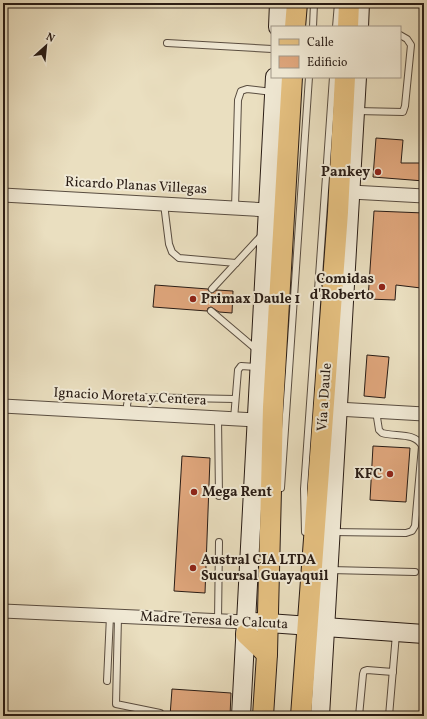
<svg xmlns="http://www.w3.org/2000/svg" width="427" height="719" viewBox="0 0 427 719" font-family="Vollkorn,serif">
	<style>
		.building { fill: #dea57b; stroke: #291c15 }
		.lines { fill: none; stroke-linecap: round; stroke-linejoin: round }
		.lane-casing { stroke: #594d40; stroke-width: 8 }
		.street-casing { stroke: #594d40; stroke-width: 15 }
		.secondary-casing { stroke: #291c15; stroke-width: 20 }
		.primary-casing { stroke: #291c15; stroke-width: 22 }
		.lane { stroke: #f1ead6; stroke-width: 6 }
		.street { stroke: #f1ead6; stroke-width: 13 }
		.secondary { stroke: #f1ead6; stroke-width: 18 }
		.primary { stroke: #e5c080; stroke-width: 20 }
		.poi-dot { fill: #8f2418; stroke: #f1ead6; stroke-width: 1.5 }
		.labels { text-anchor: middle; dominant-baseline: central; stroke-width: 4; stroke-linejoin: round; paint-order: stroke }
		.poi-label { font-size: 14px; font-weight: bold; fill: #291c15; stroke: #f1ead6; text-anchor: end }
		.street-label { font-size: 14px; fill: #291c15; stroke: #f1ead6 }
	</style>
	<rect width="100%" height="100%" fill="#eadfc0"/>
	<filter id="stains"><feTurbulence type="fractalNoise" baseFrequency=".005" numOctaves="4"/><feColorMatrix values="0 0 0 0 .2 0 0 0 0 .09 0 0 0 0 .02 0 0 0 .5 -.17"/></filter>
	<radialGradient id="worn" r=".72"><stop offset=".6" stop-color="#630" stop-opacity="0"/><stop offset="1" stop-color="#630" stop-opacity=".3"/></radialGradient>
	<g class="building">
		<polygon points="376,138 403,140 401,163 424,163 424,181 373,177"/>
		<polygon points="374,211 424,213 424,259 421,288 396,285 395,300 368,299"/>
		<polygon points="155,285 208,289 209,292 211,293 217,290 233,291 232,313 219,312 211,307 208,308 207,311 153,307"/>
		<polygon points="367,355 389,357 385,398 364,396"/>
		<polygon points="373,446 410,448 406,502 370,500"/>
		<polygon points="182,456 210,458 205,593 174,591"/>
		<polygon points="172,689 231,693 230,716 170,716"/>
	</g>
	<g class="lines">
		<defs>
			<g id="lane">
				<polyline points="313,27 314,3"/>
				<polyline points="336,27 338,3"/>
				<polyline points="167,43 272,49"/>
				<polyline points="357,111 403,112 405,106 411,45 407,39 400,35"/>
				<polyline points="164,204 169,244 172,252 179,258 236,263"/>
				<polyline points="235,208 238,100 241,91 247,89 272,92"/>
				<polyline points="212,289 262,235"/>
				<polyline points="211,311 257,350"/>
				<polyline points="128,413 127,405 128,400 131,397 235,399"/>
				<polyline points="218,418 219,496"/>
				<polyline points="234,419 238,370 241,366 257,367"/>
				<polyline points="281,488 309,77"/>
				<polyline points="305,532 304,489 333,77"/>
				<path d="M332 532 406 533 412 531 415 526 422 446C415 432 396 437 382 433L379 430 376 411"/>
				<polyline points="330,570 415,572"/>
				<polyline points="118,617 116,704 160,713"/>
				<polyline points="218,621 219,542"/>
				<polyline points="107,681 110,616"/>
				<polyline points="359,716 363,674 364,671 367,670 393,672"/>
				<polyline points="389,716 396,634"/>
			</g>
			<g id="street">
				<polyline points="351,192 424,196"/>
				<polyline points="3,195 268,210"/>
				<polyline points="3,406 256,420"/>
				<polyline points="337,409 424,414"/>
				<polyline points="3,611 246,622"/>
			</g>
			<g id="secondary">
				<polyline points="278,27 279,3"/>
				<polyline points="359,27 360,3"/>
				<polyline points="253,622 424,634"/>
				<polyline points="241,716 275,77"/>
				<polyline points="320,716 357,77"/>
			</g>
			<g id="primary">
				<polyline points="295,27 297,3"/>
				<polyline points="348,27 349,3"/>
				<polyline points="246,634 267,654"/>
				<polyline points="263,716 267,654 273,407 292,77"/>
				<polyline points="301,716 338,212 345,77"/>
			</g>
		</defs>
		<use href="#lane" class="lane-casing"/>
		<use href="#street" class="street-casing"/>
		<use href="#secondary" class="secondary-casing"/>
		<use href="#primary" class="primary-casing"/>
		<use href="#lane" class="lane"/>
		<use href="#street" class="street"/>
		<use href="#secondary" class="secondary"/>
		<use href="#primary" class="primary"/>
	</g>
	<g class="poi-dot">
		<circle cx="378" cy="172" r="4"/>
		<circle cx="382" cy="287" r="4"/>
		<circle cx="193" cy="299" r="4"/>
		<circle cx="390" cy="474" r="4"/>
		<circle cx="194" cy="492" r="4"/>
		<circle cx="193" cy="568" r="4"/>
	</g>
	<g class="labels">
		<g class="poi-label">
			<text x="370" y="172">Pankey</text>
			<text x="374" y="279">Comidas<tspan x="374" dy="16">d'Roberto</tspan></text>
			<text x="201" y="299" text-anchor="start">Primax Daule 1</text>
			<text x="382" y="474">KFC</text>
			<text x="202" y="492" text-anchor="start">Mega Rent</text>
			<text x="201" y="560" text-anchor="start">Austral CIA LTDA<tspan x="201" dy="16">Sucursal Guayaquil</tspan></text>
		</g>
		<g class="street-label">
			<text transform="translate(136 186) rotate(3)">Ricardo Planas Villegas</text>
			<text transform="translate(130 397) rotate(3)">Ignacio Moreta y Centera</text>
			<text transform="translate(325 397) rotate(-86)">Vía a Daule</text>
			<text transform="translate(214 621) rotate(3)">Madre Teresa de Calcuta</text>
		</g>
	</g>
	<rect width="427" height="719" fill="none" stroke="#eadfc0" stroke-width="16"/>
	<rect x="4" y="4" width="419" height="711" fill="none" stroke="#291c15" stroke-width="2"/>
	<rect x="8" y="8" width="411" height="703" fill="none" stroke="#291c15"/>
	<rect x="271" y="26" width="130" height="52" fill="#f1ead6" stroke="#a19889"/>
	<rect x="279" y="39" width="20" height="6" fill="#e5c080" stroke="#a19889"/>
	<text x="307" y="46" font-size="12" fill="#291c15">Calle</text>
	<rect x="279" y="56" width="20" height="12" fill="#dea57b" stroke="#a19889"/>
	<text x="307" y="66" font-size="12" fill="#291c15">Edificio</text>
	<g transform="translate(46 46) rotate(27)" stroke="#f1ead6" stroke-width="3" paint-order="stroke">
	<path d="M0-3L7 15L0 10L-7 15Z" fill="#291c15"/>
	<text y="-6" font-size="11" font-weight="bold" text-anchor="middle" fill="#291c15">N</text>
	</g>
	<rect width="100%" height="100%" filter="url(#stains)"/>
	<rect width="100%" height="100%" fill="url(#worn)"/>
</svg>
